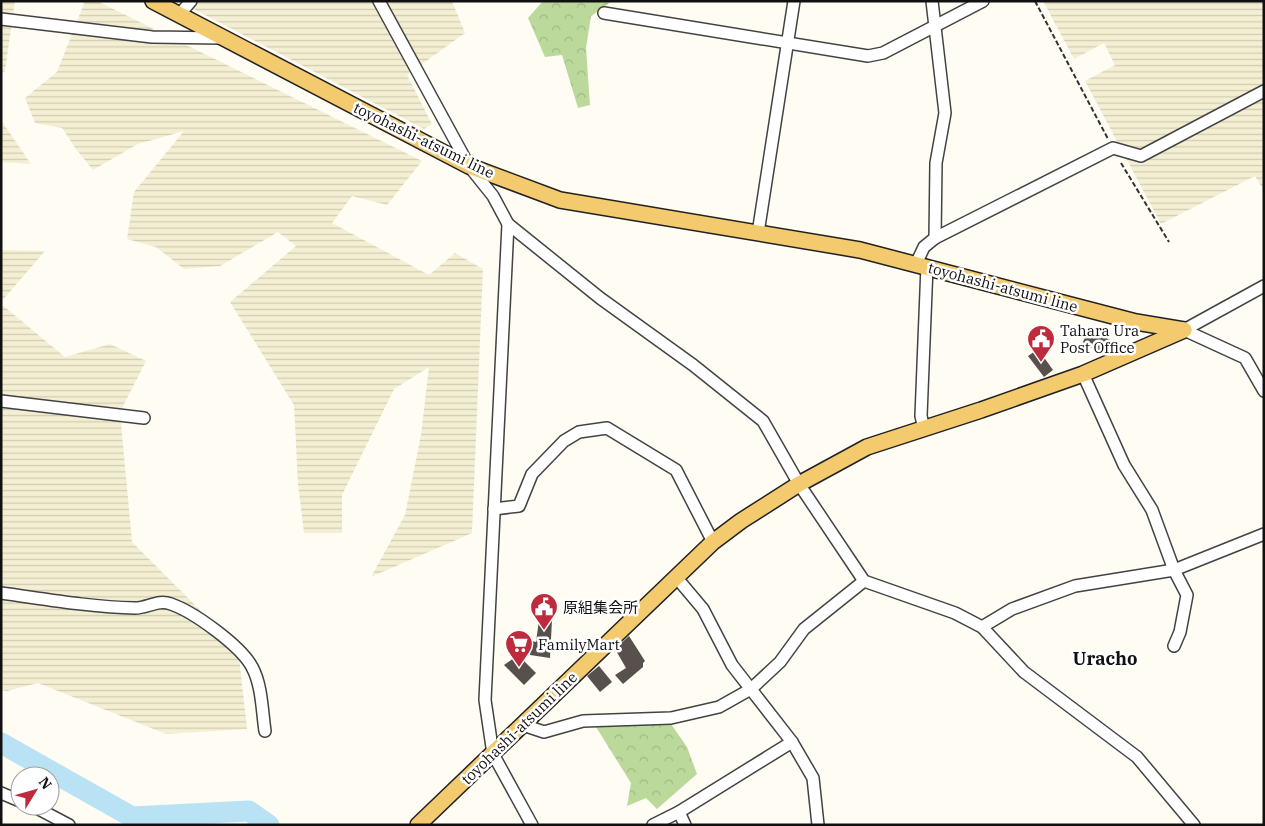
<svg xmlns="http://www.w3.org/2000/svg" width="1265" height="826" viewBox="0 0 1265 826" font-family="'IBM Plex Serif','Noto Sans JP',serif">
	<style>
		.farmland { fill: url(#farmland-rules) }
		.forest { fill: url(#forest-crowns) }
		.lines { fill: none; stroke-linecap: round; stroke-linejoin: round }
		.river { stroke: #b9e3f5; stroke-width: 21 }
		.building { fill: #58504c }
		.minor-casing { stroke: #434343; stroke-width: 14 }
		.major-casing { stroke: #212121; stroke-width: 18 }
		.path { stroke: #323232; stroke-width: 2; stroke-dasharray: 5 2.5; stroke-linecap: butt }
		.minor { stroke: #fff; stroke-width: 11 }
		.major { stroke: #f4ca6e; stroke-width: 15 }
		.labels { text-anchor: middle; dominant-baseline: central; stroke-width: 5; stroke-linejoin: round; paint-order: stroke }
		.street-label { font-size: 15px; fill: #101010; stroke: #fff }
		.poi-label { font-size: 15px; fill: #101010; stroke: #fff; text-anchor: start }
		.quarter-label { font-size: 18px; font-weight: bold; fill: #101010; stroke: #fff }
	</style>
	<defs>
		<pattern id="farmland-rules" width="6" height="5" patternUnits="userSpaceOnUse" patternTransform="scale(1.25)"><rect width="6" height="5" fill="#f4efd3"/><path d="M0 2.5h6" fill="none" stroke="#d0ccb4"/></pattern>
		<pattern id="forest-crowns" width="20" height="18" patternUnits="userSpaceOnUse" patternTransform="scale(1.25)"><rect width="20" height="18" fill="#bcd99c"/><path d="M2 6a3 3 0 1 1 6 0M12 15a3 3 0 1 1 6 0" fill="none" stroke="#a1b985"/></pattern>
	</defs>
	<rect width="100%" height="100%" fill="#fffcf3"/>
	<g class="farmland">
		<polygon points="1,1 15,1 5,71 1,74"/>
		<polygon points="85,1 97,1 422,161 387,205 352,196 332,223 429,275 455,253 483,269 472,533 371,577 405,515 421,435 429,367 394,389 342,495 342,533 304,533 298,484 294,405 230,302 296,246 278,232 220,266 184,269 156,247 127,239 134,192 184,131 138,144 93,170 76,149 62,128 35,123 25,98 57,72"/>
		<polygon points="178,1 452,1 465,33 407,75 432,124 424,129"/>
		<polygon points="1043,1 1264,1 1264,191 1255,176 1161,224 1085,81 1115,65 1104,43 1074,59"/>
		<polygon points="1,120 31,164 1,162"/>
		<polygon points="1,250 45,251 1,302"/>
		<polygon points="1,304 65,357 110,344 146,361 120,412 132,542 238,648 247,729 166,734 38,683 7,691 1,690"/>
	</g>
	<g class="forest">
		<polygon points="543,1 612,1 591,16 586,48 590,105 578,108 562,55 545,57 528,18"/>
		<polygon points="671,724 687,747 697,774 657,809 646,798 627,806 631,783 596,727"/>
	</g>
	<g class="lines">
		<polyline class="river" points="1,743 132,817 249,811 269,825"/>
	</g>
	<g class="building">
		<polygon points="1089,329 1112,341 1105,354 1082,344"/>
		<polygon points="1038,349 1053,370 1044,377 1028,356"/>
		<polygon points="539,620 552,620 550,658 530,655 532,641 536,642"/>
		<polygon points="629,636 645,661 643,663 643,667 623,684 615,675 626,668 615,649"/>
		<polygon points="518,655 536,673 524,685 504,665"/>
		<polygon points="599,666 612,682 600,692 587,676"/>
	</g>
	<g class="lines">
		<defs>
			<g id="minor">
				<polyline points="379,1 469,166 493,196 508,224 485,700 493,754 532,825"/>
				<polyline points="604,13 868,56 883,53 983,1"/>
				<polyline points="179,15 191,1"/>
				<polyline points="1,19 152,37 221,38"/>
				<polyline points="508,224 600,298 693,365 763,421 799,484 864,581 955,613 982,627 1024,672 1137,757 1194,825"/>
				<polyline points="758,233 794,1"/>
				<polyline points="935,238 1113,148 1141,156 1264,91"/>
				<polyline points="916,264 924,247 935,238 936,163 945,113 932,1"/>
				<polyline points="1184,330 1245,358 1264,391"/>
				<polyline points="1184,330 1264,286"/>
				<polyline points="1083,374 1124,465 1152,510 1174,570 1187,595 1180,632 1174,646"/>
				<polyline points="1,401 144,418"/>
				<polyline points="924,429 921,416 927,266"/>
				<polyline points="494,509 519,506 532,474 564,441 579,432 607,428 676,470 713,542"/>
				<polyline points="676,577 703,609 732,665 792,742 813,778 818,825"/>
				<path d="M1 593C45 599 90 607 135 608 148 608 158 599 171 604 194 612 241 646 252 667 262 685 262 711 265 731"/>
				<polyline points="982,627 1012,609 1075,586 1174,570 1264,534"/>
				<polyline points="523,725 544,732 583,721 671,718 719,707 751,689 780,662 804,629 864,581"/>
				<polyline points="1,793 20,801"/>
				<polyline points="33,806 69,825"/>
				<polyline points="679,812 685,825"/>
				<polyline points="653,825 679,812 792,742"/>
			</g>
			<g id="major">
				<polyline points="153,1 469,166 560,200 860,250 1136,322 1184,330"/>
				<polyline points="418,825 713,542 741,521 799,484 867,447 981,410 1083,374 1184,330"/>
			</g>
		</defs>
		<use href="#minor" class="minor-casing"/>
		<use href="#major" class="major-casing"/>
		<g class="path">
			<polyline points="1035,1 1108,139"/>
			<polyline points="1121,163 1169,242"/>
		</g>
		<use href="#minor" class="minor"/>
		<use href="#major" class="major"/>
	</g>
	<defs>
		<symbol id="civic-pin" viewBox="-11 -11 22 30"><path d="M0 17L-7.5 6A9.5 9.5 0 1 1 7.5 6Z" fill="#bd2b3c" stroke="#fff"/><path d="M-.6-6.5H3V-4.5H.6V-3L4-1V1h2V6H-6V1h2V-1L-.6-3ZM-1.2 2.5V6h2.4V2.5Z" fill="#fff"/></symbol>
		<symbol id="supermarket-pin" viewBox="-11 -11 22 30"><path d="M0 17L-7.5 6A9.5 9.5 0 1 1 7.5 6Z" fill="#bd2b3c" stroke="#fff"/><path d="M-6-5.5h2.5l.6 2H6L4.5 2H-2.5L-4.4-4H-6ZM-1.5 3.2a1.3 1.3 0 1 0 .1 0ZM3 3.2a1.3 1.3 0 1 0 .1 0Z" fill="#fff"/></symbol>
	</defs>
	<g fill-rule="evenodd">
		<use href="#civic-pin" x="1025" y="323" width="32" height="43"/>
		<use href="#civic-pin" x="528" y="591" width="32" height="43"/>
		<use href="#supermarket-pin" x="503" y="628" width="32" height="43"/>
	</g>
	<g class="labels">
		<g class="street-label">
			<text transform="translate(424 140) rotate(26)">toyohashi-atsumi line</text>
			<text transform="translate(1003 287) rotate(15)">toyohashi-atsumi line</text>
			<text transform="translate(519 728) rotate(-44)">toyohashi-atsumi line</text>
		</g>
		<g class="poi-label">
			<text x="1060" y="330">Tahara Ura<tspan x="1060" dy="17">Post Office</tspan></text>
			<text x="563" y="607">原組集会所</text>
			<text x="538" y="644">FamilyMart</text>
		</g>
		<g class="quarter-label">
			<text x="1105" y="658">Uracho</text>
		</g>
	</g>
	<rect width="1265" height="826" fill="none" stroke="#101010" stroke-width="5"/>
	<g transform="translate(35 791) rotate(53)"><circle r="24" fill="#ffffff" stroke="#9f9f9f"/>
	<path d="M0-4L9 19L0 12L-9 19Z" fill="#bd2b3c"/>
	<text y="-8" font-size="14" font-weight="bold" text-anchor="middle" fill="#101010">N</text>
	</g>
</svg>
